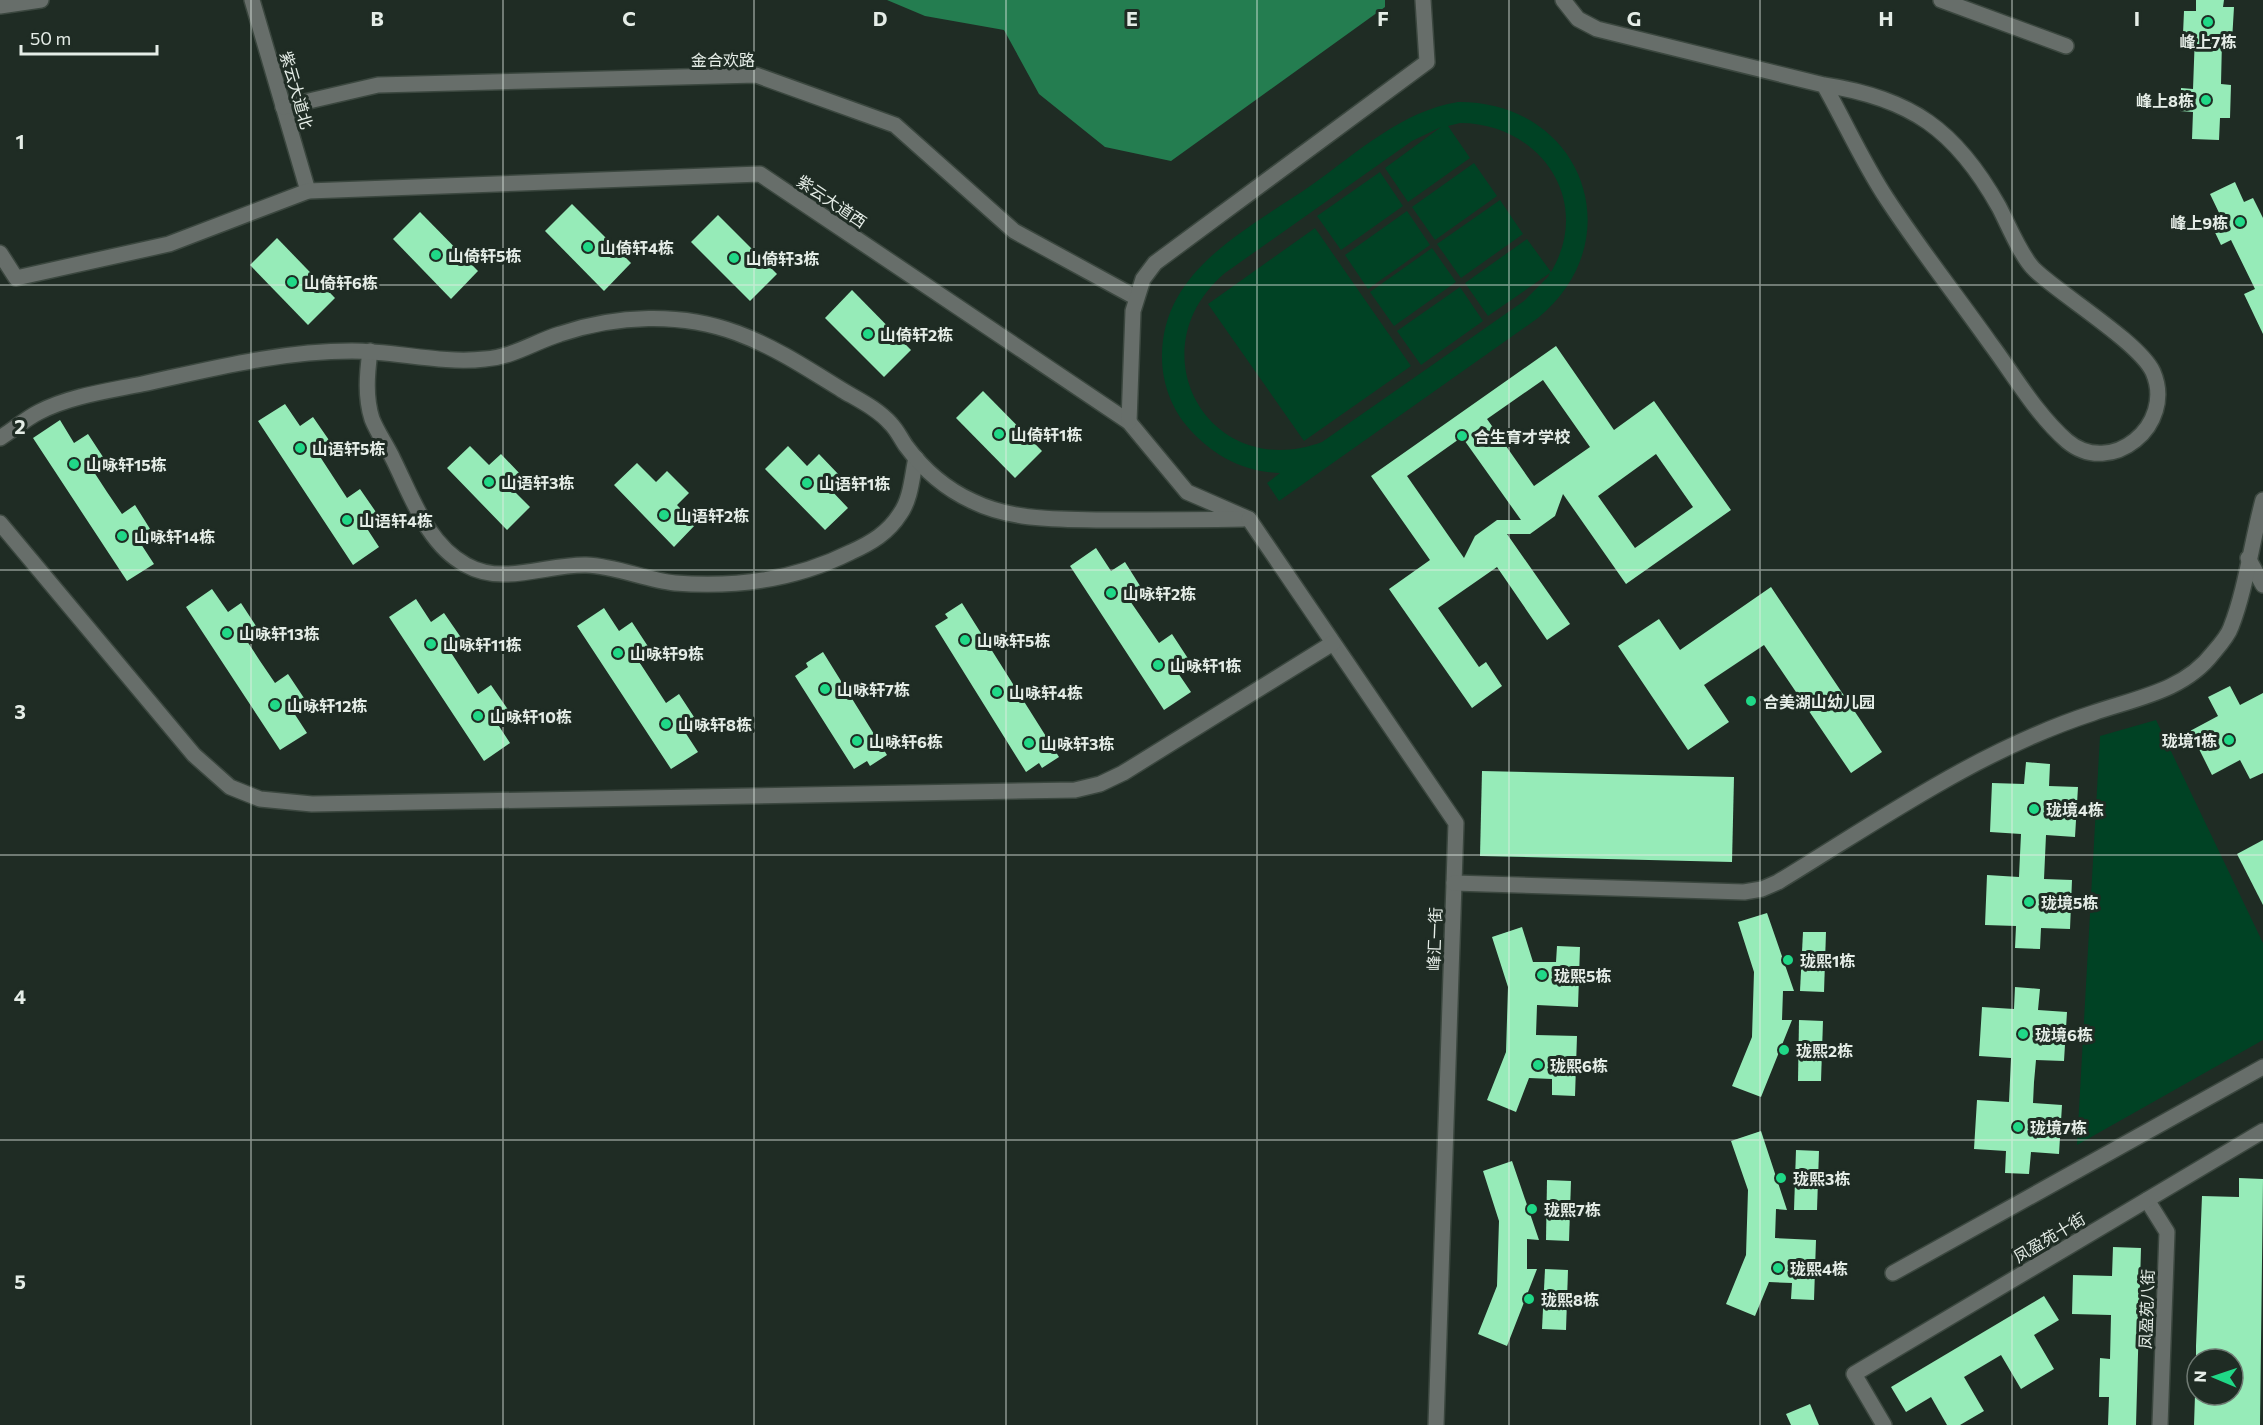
<svg xmlns="http://www.w3.org/2000/svg" width="2263" height="1425" viewBox="0 0 2263 1425" font-family="Commissioner,'Noto Sans SC',sans-serif">
	<style>
		.green { fill: #004224; fill-rule: evenodd }
		.water { fill: #247d50 }
		.building { fill: #96ebb8; fill-rule: evenodd }
		.lines { fill: none; stroke-linecap: round; stroke-linejoin: round }
		.minor-casing { stroke: #3b473f; stroke-width: 18 }
		.minor { stroke: #676e6a; stroke-width: 15 }
		.grid { fill: none; stroke: #e5ede7; stroke-width: 1.5; stroke-opacity: 0.55 }
		.poi-dot { fill: #20d887; stroke: #1f2c24; stroke-width: 2 }
		.labels { text-anchor: middle; dominant-baseline: central; stroke-width: 6; stroke-linejoin: round; paint-order: stroke }
		.poi-label { font-size: 16px; font-weight: bold; fill: #e5ede7; stroke: #1f2c24; text-anchor: start }
		.street-label { font-size: 16px; fill: #e5ede7; stroke: #1f2c24 }
		.grid-label { font-size: 20px; text-anchor: middle; font-weight: bold; fill: #e5ede7; stroke: #1f2c24; stroke-width: 6; stroke-linejoin: round; paint-order: stroke }
	</style>
	<rect width="100%" height="100%" fill="#1f2c24"/>
	<g class="green">
		<path d="M1458 102C1582 101 1634 239 1538 318L1279 501 1267 483 1280 473C1242 472 1210 454 1186 425 1171 407 1162 381 1162 358 1161 269 1249 229 1313 184 1358 152 1402 111 1458 102ZM1460 123C1539 123 1594 200 1551 272L1527 239 1465 283 1488 316 1550 273 1548 277 1524 301 1322 442C1209 484 1134 350 1225 273L1412 141 1441 127 1385 168 1408 202 1470 158 1448 126Z"/>
		<polygon points="1474,163 1497,196 1435,240 1412,207"/>
		<polygon points="1380,172 1403,206 1341,250 1317,216"/>
		<polygon points="1500,200 1523,234 1461,278 1437,244"/>
		<polygon points="1407,211 1430,245 1368,289 1345,255"/>
		<polygon points="1315,228 1411,366 1304,441 1208,304"/>
		<polygon points="1432,248 1456,282 1394,326 1370,292"/>
		<polygon points="1460,287 1483,321 1421,365 1397,331"/>
		<polygon points="2156,720 2263,943 2263,1040 2077,1145 2100,736"/>
	</g>
	<polygon class="water" points="887,0 1385,0 1385,7 1171,161 1105,147 1039,94 1004,30 925,16"/>
	<g class="building">
		<polygon points="2196,0 2224,0 2223,7 2234,7 2232,41 2222,40 2221,84 2231,85 2230,118 2220,118 2219,140 2192,139 2193,112 2180,111 2181,88 2193,89 2195,34 2183,34 2184,11 2196,11"/>
		<polygon points="2235,182 2244,202 2253,198 2263,218 2263,334 2244,294 2255,289 2231,240 2221,245 2211,224 2222,219 2210,194"/>
		<polygon points="572,204 631,263 604,291 545,231"/>
		<polygon points="420,212 478,271 451,299 393,239"/>
		<polygon points="718,215 777,274 750,301 691,242"/>
		<polygon points="277,238 335,298 308,325 250,265"/>
		<polygon points="852,290 911,350 884,377 825,318"/>
		<path d="M1556 346 1614 430 1654 401 1731 510 1626 584 1563 494 1555 516 1530 534H1507L1570 624 1547 640 1497 567 1438 608 1479 667 1486 662 1502 686 1472 708 1389 589 1430 560 1371 476ZM1543 380 1590 447 1534 486 1487 419ZM1462 437 1521 520H1497L1475 536 1464 558 1407 476ZM1656 454 1693 507 1635 548 1598 496Z"/>
		<polygon points="983,391 1042,451 1015,478 956,418"/>
		<polygon points="285,404 300,426 313,417 331,443 317,452 347,498 360,489 378,515 364,524 379,547 353,565 258,421"/>
		<polygon points="60,420 74,443 88,434 105,460 92,469 107,492 122,514 135,505 152,532 139,541 154,564 127,581 33,438"/>
		<polygon points="470,446 489,465 501,454 522,476 511,488 530,507 507,530 447,468"/>
		<polygon points="788,446 807,466 819,454 841,477 829,488 848,508 825,530 765,469"/>
		<polygon points="637,463 656,482 667,471 689,493 677,505 696,524 674,547 614,485"/>
		<polygon points="1096,548 1111,571 1125,562 1142,589 1128,598 1159,643 1172,634 1189,660 1176,670 1191,692 1164,710 1070,566"/>
		<polygon points="1771,587 1882,752 1851,773 1764,645 1704,685 1729,722 1688,750 1618,646 1659,619 1680,650"/>
		<polygon points="212,589 228,612 241,603 258,629 245,638 260,661 275,683 288,674 306,701 292,710 307,733 280,750 186,607"/>
		<polygon points="416,599 431,622 444,613 462,639 448,648 478,694 491,685 509,711 495,720 510,743 484,761 389,617"/>
		<polygon points="962,603 1059,757 1042,768 1039,763 1026,772 935,626 948,618 945,614"/>
		<polygon points="604,608 619,631 632,622 649,648 636,657 666,703 679,694 696,720 683,729 698,752 671,769 577,626"/>
		<polygon points="823,652 887,755 870,766 867,761 854,769 795,676 808,667 806,663"/>
		<polygon points="2230,686 2240,705 2263,693 2263,773 2250,779 2240,760 2212,775 2190,731 2218,716 2208,697"/>
		<polygon points="2026,762 2050,764 2049,786 2078,787 2075,837 2046,835 2044,879 2072,880 2070,929 2041,928 2040,949 2015,948 2016,926 1985,925 1987,875 2019,877 2020,855 2021,834 1990,832 1992,783 2024,784"/>
		<polygon points="1482,771 1734,777 1732,862 1480,856"/>
		<polygon points="2263,840 2263,905 2237,854"/>
		<polygon points="1767,913 1794,991 1783,991 1782,1020 1792,1020 1761,1097 1732,1086 1752,1037 1754,972 1738,922"/>
		<polygon points="1522,927 1533,962 1556,962 1557,946 1580,947 1578,1007 1537,1005 1536,1035 1577,1036 1575,1096 1552,1095 1552,1079 1529,1078 1516,1112 1487,1100 1506,1052 1508,987 1492,937"/>
		<polygon points="1803,932 1826,932 1824,992 1800,991"/>
		<polygon points="2015,987 2040,989 2038,1010 2067,1012 2064,1061 2036,1060 2034,1082 2033,1103 2062,1105 2059,1154 2031,1152 2029,1174 2005,1173 2006,1151 1974,1149 1977,1100 2009,1102 2011,1058 1979,1056 1982,1007 2014,1009"/>
		<polygon points="1799,1020 1823,1021 1821,1081 1798,1081"/>
		<polygon points="1761,1131 1787,1210 1776,1209 1775,1238 1816,1240 1814,1300 1791,1299 1792,1283 1769,1282 1755,1316 1726,1304 1746,1255 1748,1190 1731,1141"/>
		<polygon points="1796,1150 1819,1151 1817,1210 1794,1210"/>
		<polygon points="1512,1161 1539,1240 1527,1239 1527,1269 1537,1269 1507,1346 1478,1334 1497,1286 1499,1221 1483,1171"/>
		<polygon points="2239,1178 2263,1179 2260,1425 2194,1425 2195,1395 2233,1396 2233,1359 2196,1359 2196,1346 2202,1196 2239,1197"/>
		<polygon points="1547,1180 1571,1181 1569,1241 1546,1240"/>
		<polygon points="2113,1247 2141,1248 2136,1425 2108,1425 2109,1397 2099,1397 2100,1358 2110,1359 2111,1315 2072,1314 2073,1275 2112,1276"/>
		<polygon points="1545,1269 1568,1270 1566,1330 1542,1329"/>
		<polygon points="2044,1296 2059,1320 2034,1335 2054,1369 2021,1389 2001,1355 1964,1377 1984,1411 1960,1425 1947,1425 1931,1397 1906,1412 1891,1387"/>
		<polygon points="1810,1404 1819,1425 1791,1425 1786,1414"/>
	</g>
	<g class="lines">
		<defs>
			<g id="minor">
				<polyline points="252,0 308,191"/>
				<path d="M1563 0 1578 19 1597 29 1824 85C1911 98 1956 130 1999 207 2008 224 2021 257 2035 270 2061 295 2140 343 2153 372 2176 425 2111 478 2067 441 2036 414 2014 375 1990 343 1956 295 1919 248 1887 199 1863 163 1845 122 1824 85"/>
				<polyline points="1941,0 2066,46"/>
				<polyline points="0,6 41,0"/>
				<polyline points="283,107 378,85 756,75 895,125 1014,231 1135,297"/>
				<polyline points="0,253 16,278 169,244 308,191 760,174 1129,422 1187,492 1249,519"/>
				<path d="M370 351C367 374 365 397 372 419 377 432 387 446 393 459 412 497 427 544 466 565 503 586 547 564 586 565 617 566 645 580 675 583 737 588 795 580 851 552 871 543 888 533 900 514 911 499 912 476 916 458"/>
				<polyline points="1129,422 1133,311 1143,279 1155,263 1427,62 1423,0"/>
				<path d="M0 438C13 430 25 419 39 412 70 396 108 391 142 384 211 369 280 351 352 351 396 351 441 364 485 359 513 357 534 342 560 334 616 315 681 312 737 333 775 347 808 369 842 390 859 400 878 409 891 424 897 430 901 439 906 446 923 469 946 489 972 501 1013 521 1058 519 1103 520 1149 520 1196 520 1243 519"/>
				<polyline points="1249,519 1456,823 1436,1425"/>
				<polyline points="0,523 194,755 230,787 260,799 312,804 1075,790 1100,784 1123,773 1333,643"/>
				<polyline points="2248,558 2263,585"/>
				<path d="M1454 883 1744 892 1762 889 1778 882C1880 820 1979 750 2093 713 2136 698 2184 691 2213 653 2219 646 2228 636 2231 627 2246 589 2252 540 2263 500"/>
				<polyline points="2147,1200 2167,1232 2160,1425"/>
				<polyline points="1893,1273 2263,1067"/>
				<polyline points="1884,1425 1854,1374 2263,1131"/>
			</g>
		</defs>
		<use href="#minor" class="minor-casing"/>
		<use href="#minor" class="minor"/>
	</g>
	<path class="grid" d="M251 0V1425M503 0V1425M754 0V1425M1006 0V1425M1257 0V1425M1509 0V1425M1760 0V1425M2012 0V1425M0 285H2263M0 570H2263M0 855H2263M0 1140H2263"/>
	<g class="poi-dot">
		<circle cx="2208" cy="22" r="6"/>
		<circle cx="2206" cy="100" r="6"/>
		<circle cx="2240" cy="222" r="6"/>
		<circle cx="588" cy="247" r="6"/>
		<circle cx="436" cy="255" r="6"/>
		<circle cx="734" cy="258" r="6"/>
		<circle cx="292" cy="282" r="6"/>
		<circle cx="868" cy="334" r="6"/>
		<circle cx="999" cy="434" r="6"/>
		<circle cx="1462" cy="436" r="6"/>
		<circle cx="300" cy="448" r="6"/>
		<circle cx="74" cy="464" r="6"/>
		<circle cx="489" cy="482" r="6"/>
		<circle cx="807" cy="483" r="6"/>
		<circle cx="664" cy="515" r="6"/>
		<circle cx="347" cy="520" r="6"/>
		<circle cx="122" cy="536" r="6"/>
		<circle cx="1111" cy="593" r="6"/>
		<circle cx="227" cy="633" r="6"/>
		<circle cx="965" cy="640" r="6"/>
		<circle cx="431" cy="644" r="6"/>
		<circle cx="618" cy="653" r="6"/>
		<circle cx="1158" cy="665" r="6"/>
		<circle cx="825" cy="689" r="6"/>
		<circle cx="997" cy="692" r="6"/>
		<circle cx="1751" cy="701" r="6"/>
		<circle cx="275" cy="705" r="6"/>
		<circle cx="478" cy="716" r="6"/>
		<circle cx="666" cy="724" r="6"/>
		<circle cx="2229" cy="740" r="6"/>
		<circle cx="857" cy="741" r="6"/>
		<circle cx="1029" cy="743" r="6"/>
		<circle cx="2034" cy="809" r="6"/>
		<circle cx="2029" cy="902" r="6"/>
		<circle cx="1788" cy="960" r="6"/>
		<circle cx="1542" cy="975" r="6"/>
		<circle cx="2023" cy="1034" r="6"/>
		<circle cx="1784" cy="1050" r="6"/>
		<circle cx="1538" cy="1065" r="6"/>
		<circle cx="2018" cy="1127" r="6"/>
		<circle cx="1781" cy="1178" r="6"/>
		<circle cx="1532" cy="1209" r="6"/>
		<circle cx="1778" cy="1268" r="6"/>
		<circle cx="1529" cy="1299" r="6"/>
	</g>
	<g class="labels">
		<g class="poi-label">
			<text x="2208" y="41" text-anchor="middle">峰上7栋</text>
			<text x="2194" y="100" text-anchor="end">峰上8栋</text>
			<text x="2228" y="222" text-anchor="end">峰上9栋</text>
			<text x="600" y="247">山倚轩4栋</text>
			<text x="448" y="255">山倚轩5栋</text>
			<text x="746" y="258">山倚轩3栋</text>
			<text x="304" y="282">山倚轩6栋</text>
			<text x="880" y="334">山倚轩2栋</text>
			<text x="1011" y="434">山倚轩1栋</text>
			<text x="1474" y="436">合生育才学校</text>
			<text x="312" y="448">山语轩5栋</text>
			<text x="86" y="464">山咏轩15栋</text>
			<text x="501" y="482">山语轩3栋</text>
			<text x="819" y="483">山语轩1栋</text>
			<text x="676" y="515">山语轩2栋</text>
			<text x="359" y="520">山语轩4栋</text>
			<text x="134" y="536">山咏轩14栋</text>
			<text x="1123" y="593">山咏轩2栋</text>
			<text x="239" y="633">山咏轩13栋</text>
			<text x="977" y="640">山咏轩5栋</text>
			<text x="443" y="644">山咏轩11栋</text>
			<text x="630" y="653">山咏轩9栋</text>
			<text x="1170" y="665">山咏轩1栋</text>
			<text x="837" y="689">山咏轩7栋</text>
			<text x="1009" y="692">山咏轩4栋</text>
			<text x="1763" y="701">合美湖山幼儿园</text>
			<text x="287" y="705">山咏轩12栋</text>
			<text x="490" y="716">山咏轩10栋</text>
			<text x="678" y="724">山咏轩8栋</text>
			<text x="2217" y="740" text-anchor="end">珑境1栋</text>
			<text x="869" y="741">山咏轩6栋</text>
			<text x="1041" y="743">山咏轩3栋</text>
			<text x="2046" y="809">珑境4栋</text>
			<text x="2041" y="902">珑境5栋</text>
			<text x="1800" y="960">珑熙1栋</text>
			<text x="1554" y="975">珑熙5栋</text>
			<text x="2035" y="1034">珑境6栋</text>
			<text x="1796" y="1050">珑熙2栋</text>
			<text x="1550" y="1065">珑熙6栋</text>
			<text x="2030" y="1127">珑境7栋</text>
			<text x="1793" y="1178">珑熙3栋</text>
			<text x="1544" y="1209">珑熙7栋</text>
			<text x="1790" y="1268">珑熙4栋</text>
			<text x="1541" y="1299">珑熙8栋</text>
		</g>
		<g class="street-label">
			<text x="723" y="59">金合欢路</text>
			<text transform="translate(297 90) rotate(74)">紫云大道北</text>
			<text transform="translate(832 201) rotate(34)">紫云大道西</text>
			<text transform="translate(1434 939) rotate(-88)">峰汇一街</text>
			<text transform="translate(2049 1237) rotate(-31)">凤盈苑十街</text>
			<text transform="translate(2146 1309) rotate(-88)">凤盈苑八街</text>
		</g>
	</g>
	<g class="grid-label">
		<text x="377" y="26">B</text>
		<text x="629" y="26">C</text>
		<text x="880" y="26">D</text>
		<text x="1132" y="26">E</text>
		<text x="1383" y="26">F</text>
		<text x="1634" y="26">G</text>
		<text x="1886" y="26">H</text>
		<text x="2137" y="26">I</text>
		<text x="20" y="149">1</text>
		<text x="20" y="434">2</text>
		<text x="20" y="719">3</text>
		<text x="20" y="1004">4</text>
		<text x="20" y="1289">5</text>
	</g>
	<g transform="translate(2215 1377) rotate(272)"><circle r="28" fill="#1f2c24" stroke="#6e7972" stroke-width="1.5"/>
	<path d="M0-4.5L10 22L0 15L-10 22Z" fill="#20d887"/>
	<text y="-9" font-size="16" font-weight="bold" text-anchor="middle" fill="#e5ede7">N</text>
	</g>
	<path d="M21 45v9h136v-9" fill="none" stroke="#e5ede7" stroke-width="3"/>
	<text x="30" y="45" font-size="18" fill="#e5ede7" stroke="#1f2c24" stroke-width="4.5" paint-order="stroke">50 m</text>
</svg>
